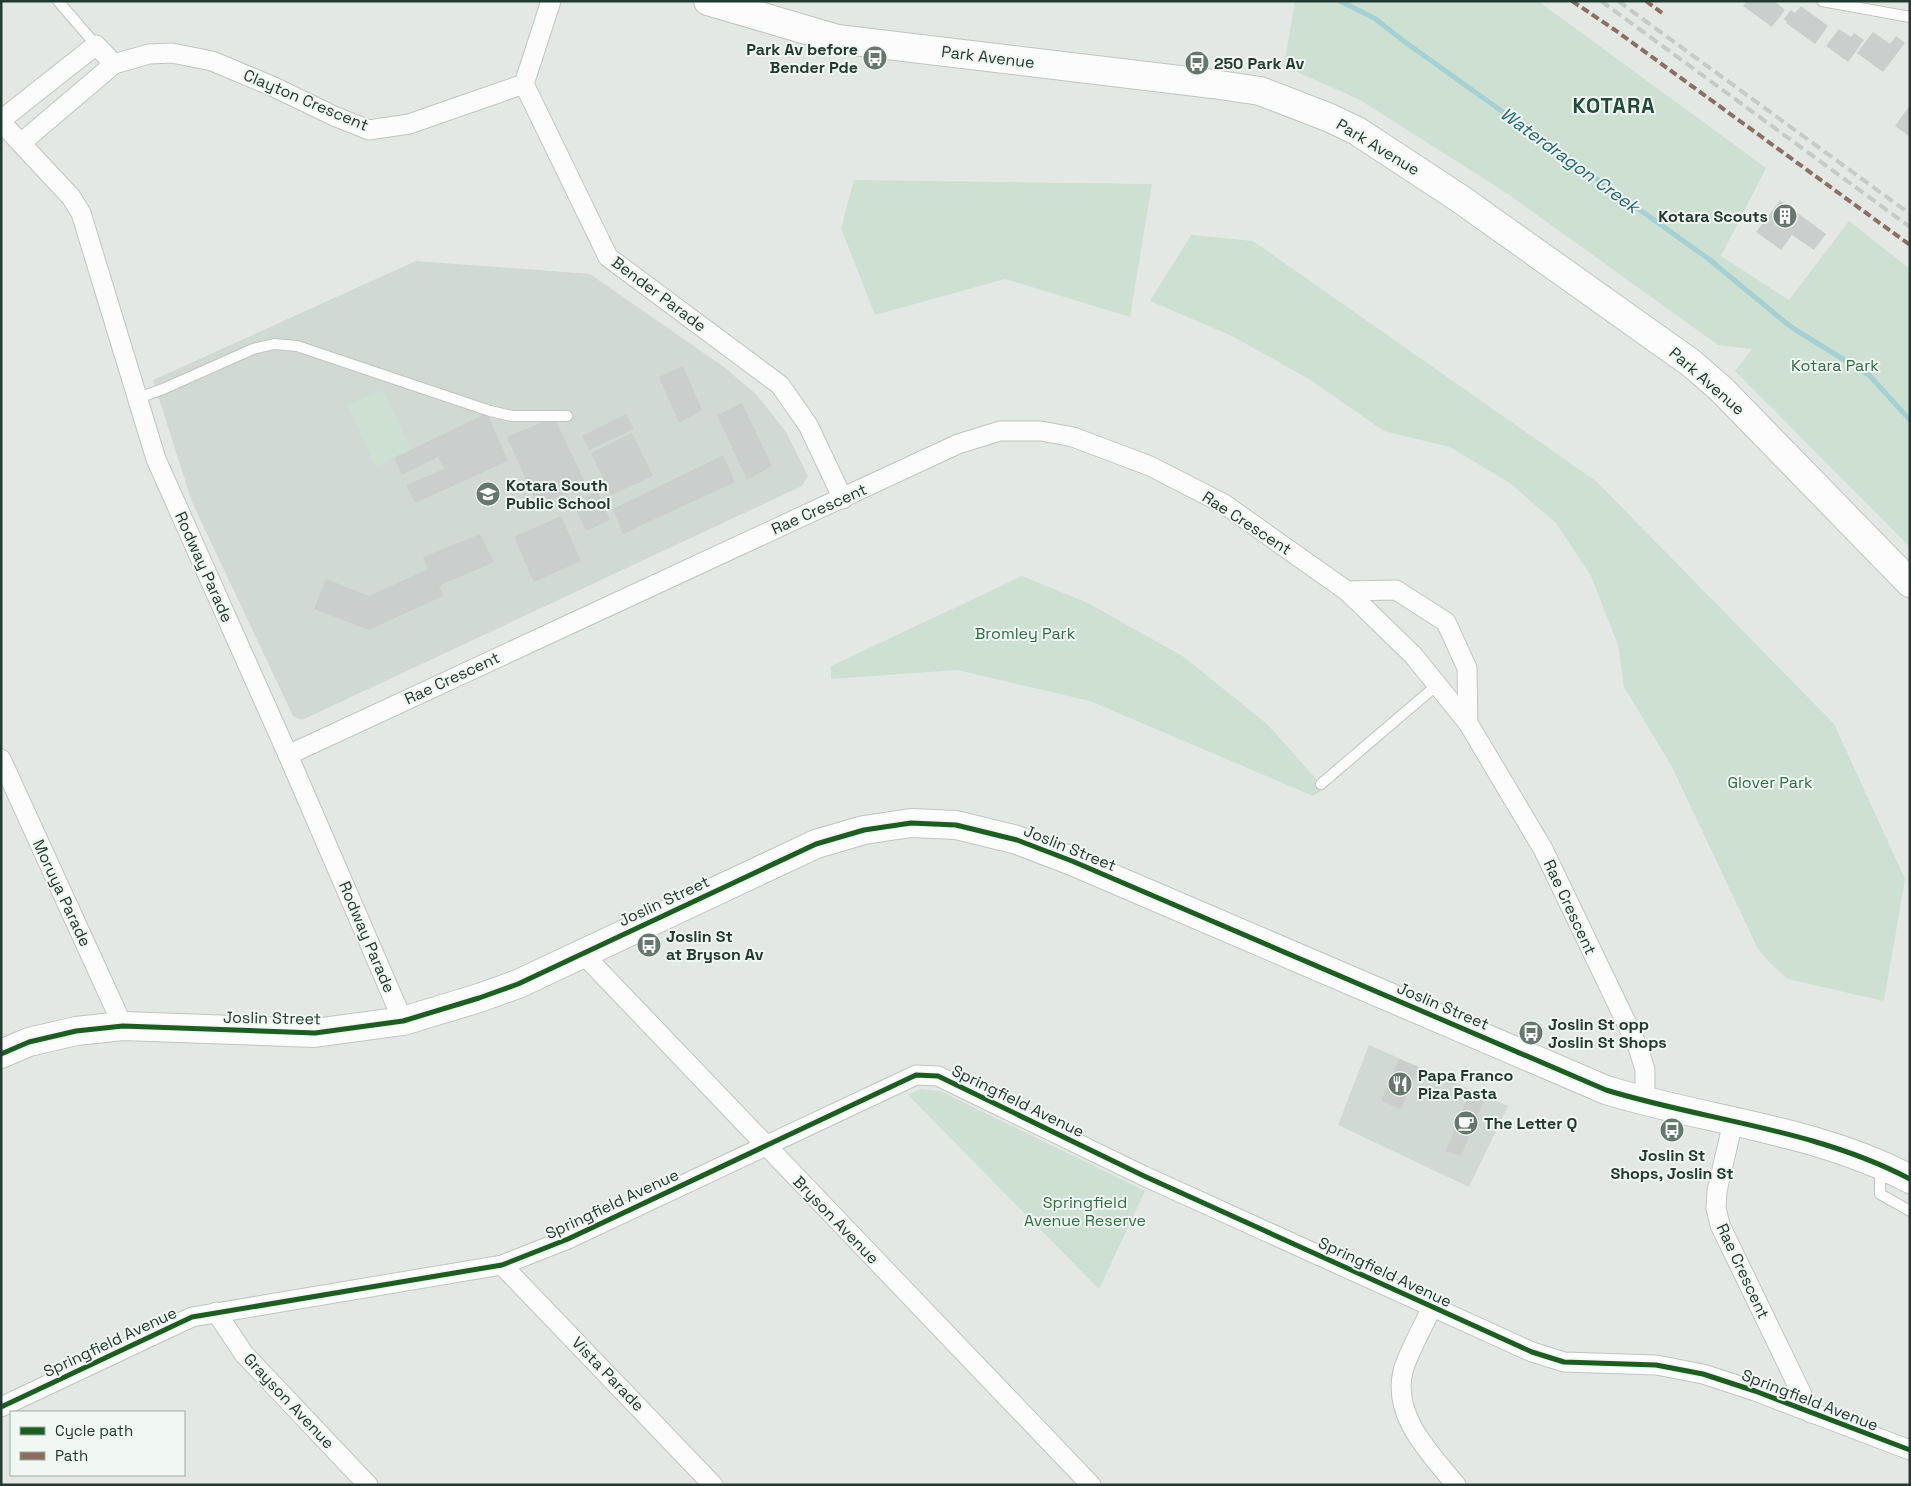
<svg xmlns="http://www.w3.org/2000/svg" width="1911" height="1486" viewBox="0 0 1911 1486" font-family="'Space Grotesk',sans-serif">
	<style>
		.built { fill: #d1d9d5 }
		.green { fill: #cde0d1 }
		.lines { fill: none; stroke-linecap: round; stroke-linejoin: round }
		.stream { stroke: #a6d1d4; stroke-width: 5 }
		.building { fill: #cacfcd }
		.lane-casing { stroke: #c0c5c2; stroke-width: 12 }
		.street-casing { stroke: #c0c5c2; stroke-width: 21 }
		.secondary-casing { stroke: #bfc5c2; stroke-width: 30 }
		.lane { stroke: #fbfcfb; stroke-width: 10 }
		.street { stroke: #fbfcfb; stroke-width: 19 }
		.secondary { stroke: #fbfcfb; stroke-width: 28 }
		.rail { stroke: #c6cac9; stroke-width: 4; stroke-dasharray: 10 5; stroke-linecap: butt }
		.quiet { stroke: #8d6e63; stroke-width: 4; stroke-dasharray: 8 4; stroke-linecap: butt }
		.cycleway-casing { stroke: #f1f7f3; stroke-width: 8 }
		.cycleway { stroke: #1b5e20; stroke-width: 5 }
		.labels { text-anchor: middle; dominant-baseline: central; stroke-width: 4; stroke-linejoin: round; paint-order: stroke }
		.poi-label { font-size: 16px; font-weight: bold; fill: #223a31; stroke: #f1f7f3; text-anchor: start }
		.street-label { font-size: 16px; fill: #223a31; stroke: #f1f7f3 }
		.park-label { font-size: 16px; fill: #2f6e42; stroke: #f1f7f3 }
		.water-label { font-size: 18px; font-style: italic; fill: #216a71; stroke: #f1f7f3 }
		.district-label { font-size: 21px; font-weight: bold; letter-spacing: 1px; fill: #204a3c; stroke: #f1f7f3 }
	</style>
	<rect width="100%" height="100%" fill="#e3e8e5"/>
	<g class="built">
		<polygon points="416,261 590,274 724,367 757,395 786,432 808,476 802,486 302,720 293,716 192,502 153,380"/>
		<polygon points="1369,1045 1508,1106 1469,1187 1338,1125"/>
	</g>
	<g class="green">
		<polygon points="1295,1 1538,1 1766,168 1721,256 1789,300 1849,221 1910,269 1910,547 1735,371 1752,349 1718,345 1508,194 1360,100 1284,66"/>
		<polygon points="854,180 1152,184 1130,317 1005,279 875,315 841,228"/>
		<polygon points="1191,235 1253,241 1597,482 1834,724 1905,879 1884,1001 1788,979 1770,963 1758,949 1671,765 1624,687 1618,645 1591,576 1556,523 1511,484 1450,447 1384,431 1309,379 1232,336 1150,301"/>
		<polygon points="383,390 411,450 375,467 348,405"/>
		<polygon points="1022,576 1088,603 1184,657 1267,724 1325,789 1313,796 1090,701 957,670 831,679 831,666"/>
		<polygon points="921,1089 940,1091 1145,1191 1099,1289 908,1095"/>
	</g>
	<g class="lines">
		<polyline class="stream" points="1340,1 1374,18 1405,42 1710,260 1791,327 1869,375 1910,420"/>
	</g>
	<g class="building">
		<polygon points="1747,1 1774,1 1785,10 1772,27 1743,6"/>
		<polygon points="1801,6 1828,26 1815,44 1786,23 1787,22 1784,19 1791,10 1795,13"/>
		<polygon points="1839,29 1851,37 1854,33 1864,40 1848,62 1826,46"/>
		<polygon points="1873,32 1890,44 1896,36 1905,43 1883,72 1857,53"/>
		<polygon points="1910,105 1910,137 1895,126"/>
		<polygon points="1780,200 1826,234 1814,250 1792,235 1781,250 1756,232"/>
		<polygon points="683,366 702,410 679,423 659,377"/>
		<polygon points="742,403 772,466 747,480 717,415"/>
		<polygon points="487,413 508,461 415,503 406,485 444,469 438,457 402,475 394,458"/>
		<polygon points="626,414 634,429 589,450 582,436"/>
		<polygon points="554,417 586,484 538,507 507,437"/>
		<polygon points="632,433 653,476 611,495 591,453"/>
		<polygon points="723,455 735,482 623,534 613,509"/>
		<polygon points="597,491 610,520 586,531 573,503"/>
		<polygon points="561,516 581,561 534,582 514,537"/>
		<polygon points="480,534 494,562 439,586 443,596 369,630 314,609 326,579 369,596 428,569 423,557"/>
		<polygon points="1399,1059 1418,1067 1401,1109 1381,1101"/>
		<polygon points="1471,1089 1486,1095 1461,1156 1446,1151"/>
	</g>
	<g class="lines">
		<defs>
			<g id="lane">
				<polyline points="58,1 96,45"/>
				<polyline points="1822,1 1910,17"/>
				<polyline points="138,398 163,389 253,349 274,344 297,346 490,411 512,416 567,416"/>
				<polyline points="1321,784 1437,685"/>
				<polyline points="1880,1167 1880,1194 1910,1211"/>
			</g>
			<g id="street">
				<polyline points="551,1 524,84 608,257 780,385 808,425 843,499"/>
				<polyline points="1,120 96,45 114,64"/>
				<polyline points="1,122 71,197 81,213 156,459 288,755 403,1021"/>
				<polyline points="21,143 114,64 149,54 172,53 212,61 274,87 334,116 369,130 409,124 524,84"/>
				<polyline points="1347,591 1396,590 1446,622 1467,668 1468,723"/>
				<polyline points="288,755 958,444 1000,431 1041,431 1073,437 1150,466 1224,504 1347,591 1413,655 1468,723 1543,849 1638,1047 1645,1070 1645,1102"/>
				<polyline points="1,759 123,1026"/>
				<polyline points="583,954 1091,1485"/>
				<polyline points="1733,1122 1717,1191 1716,1208 1720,1225 1811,1413"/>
				<polyline points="502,1265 713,1485"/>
				<path d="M1432 1307C1424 1325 1408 1353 1403 1371 1392 1416 1430 1453 1456 1485"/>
				<polyline points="216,1312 244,1354 368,1485"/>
				<polyline points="1,1407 192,1317 502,1265 568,1239 916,1075 938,1076 1144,1176 1532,1352 1564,1362 1656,1365 1703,1374 1755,1391 1910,1450"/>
			</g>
			<g id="secondary">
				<polyline points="708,1 837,39 1213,84 1260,91 1330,118 1357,131 1459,198 1691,363 1721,389 1910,583"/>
				<path d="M1 1054 29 1042 76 1031 123 1026 315 1033 403 1021 479 998 518 984 816 844 864 830 911 823 956 825 1017 840 1072 861 1606 1090C1707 1121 1815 1129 1910 1179"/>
			</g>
		</defs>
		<use href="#lane" class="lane-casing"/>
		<use href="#street" class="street-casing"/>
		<use href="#secondary" class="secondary-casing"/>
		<use href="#lane" class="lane"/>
		<use href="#street" class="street"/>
		<use href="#secondary" class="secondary"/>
		<g class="rail">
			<polyline points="1601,1 1910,227"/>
			<polyline points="1618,1 1910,214"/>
		</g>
		<g class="quiet">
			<polyline points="1572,1 1615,30 1910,245"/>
			<polyline points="1646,1 1662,13"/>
		</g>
		<defs>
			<g id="cycleway">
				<path d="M1 1054 29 1042 76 1031 123 1026 315 1033 403 1021 479 998 518 984 816 844 864 830 911 823 956 825 1017 840 1072 861 1606 1090C1707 1121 1815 1129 1910 1179"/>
				<polyline points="1,1407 192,1317 502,1265 568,1239 916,1075 938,1076 1144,1176 1532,1352 1564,1362 1656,1365 1703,1374 1755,1391 1910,1450"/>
			</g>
		</defs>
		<use href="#cycleway" class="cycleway-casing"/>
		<use href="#cycleway" class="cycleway"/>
	</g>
	<defs>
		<symbol id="bus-disc" viewBox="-11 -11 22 22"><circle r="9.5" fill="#667770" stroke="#f1f7f3"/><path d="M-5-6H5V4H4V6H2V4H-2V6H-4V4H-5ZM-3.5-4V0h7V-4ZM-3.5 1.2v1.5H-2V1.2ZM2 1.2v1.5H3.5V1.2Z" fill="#fff"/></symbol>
		<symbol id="building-disc" viewBox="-11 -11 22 22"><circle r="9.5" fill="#667770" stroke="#f1f7f3"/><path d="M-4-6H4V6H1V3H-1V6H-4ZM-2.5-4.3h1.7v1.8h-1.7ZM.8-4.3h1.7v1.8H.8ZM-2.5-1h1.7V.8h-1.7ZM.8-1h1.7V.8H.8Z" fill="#fff"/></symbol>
		<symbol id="school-disc" viewBox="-11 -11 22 22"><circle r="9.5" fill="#667770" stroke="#f1f7f3"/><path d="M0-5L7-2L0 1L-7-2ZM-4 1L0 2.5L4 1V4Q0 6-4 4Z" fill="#fff"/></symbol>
		<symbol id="restaurant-disc" viewBox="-11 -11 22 22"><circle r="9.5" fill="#667770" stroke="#f1f7f3"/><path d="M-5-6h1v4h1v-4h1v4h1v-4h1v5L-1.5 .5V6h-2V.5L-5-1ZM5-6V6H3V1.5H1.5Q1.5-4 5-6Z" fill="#fff"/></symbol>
		<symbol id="cafe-disc" viewBox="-11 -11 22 22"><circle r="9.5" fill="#667770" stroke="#f1f7f3"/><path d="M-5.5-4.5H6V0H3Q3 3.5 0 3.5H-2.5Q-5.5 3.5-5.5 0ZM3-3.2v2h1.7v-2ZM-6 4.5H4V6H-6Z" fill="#fff"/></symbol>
	</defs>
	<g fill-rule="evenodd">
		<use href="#bus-disc" x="861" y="44" width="28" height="28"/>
		<use href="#bus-disc" x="1183" y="49" width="28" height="28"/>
		<use href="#building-disc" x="1771" y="202" width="28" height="28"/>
		<use href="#school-disc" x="474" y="480" width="28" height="28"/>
		<use href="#bus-disc" x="635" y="931" width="28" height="28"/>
		<use href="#bus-disc" x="1517" y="1019" width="28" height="28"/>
		<use href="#restaurant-disc" x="1386" y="1070" width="28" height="28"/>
		<use href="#cafe-disc" x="1452" y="1109" width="28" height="28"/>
		<use href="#bus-disc" x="1658" y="1116" width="28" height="28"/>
	</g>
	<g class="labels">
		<g class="poi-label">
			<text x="858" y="49" text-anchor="end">Park Av before<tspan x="858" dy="18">Bender Pde</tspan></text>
			<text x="1214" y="63">250 Park Av</text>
			<text x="1768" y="216" text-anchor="end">Kotara Scouts</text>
			<text x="506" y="485">Kotara South<tspan x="506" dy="18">Public School</tspan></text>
			<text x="666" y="936">Joslin St<tspan x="666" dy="18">at Bryson Av</tspan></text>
			<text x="1548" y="1024">Joslin St opp<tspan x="1548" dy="18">Joslin St Shops</tspan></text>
			<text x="1418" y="1075">Papa Franco<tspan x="1418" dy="18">Piza Pasta</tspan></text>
			<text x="1484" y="1123">The Letter Q</text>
			<text x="1672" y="1155" text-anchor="middle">Joslin St<tspan x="1672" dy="18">Shops, Joslin St</tspan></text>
		</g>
		<g class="street-label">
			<text transform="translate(988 57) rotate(7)">Park Avenue</text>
			<text transform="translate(306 100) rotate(23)">Clayton Crescent</text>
			<text transform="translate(1378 147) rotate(31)">Park Avenue</text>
			<text transform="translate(659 294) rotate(37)">Bender Parade</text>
			<text transform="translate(1707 381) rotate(41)">Park Avenue</text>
			<text transform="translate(819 509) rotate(-24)">Rae Crescent</text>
			<text transform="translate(1247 523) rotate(33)">Rae Crescent</text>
			<text transform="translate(204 567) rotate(66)">Rodway Parade</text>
			<text transform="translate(452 678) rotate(-25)">Rae Crescent</text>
			<text transform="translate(1070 848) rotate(22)">Joslin Street</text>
			<text transform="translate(62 893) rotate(65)">Moruya Parade</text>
			<text transform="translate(664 901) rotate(-25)">Joslin Street</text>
			<text transform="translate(1570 907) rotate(65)">Rae Crescent</text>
			<text transform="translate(367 937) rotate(67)">Rodway Parade</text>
			<text transform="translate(1443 1006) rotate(23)">Joslin Street</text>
			<text transform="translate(272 1018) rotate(1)">Joslin Street</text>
			<text transform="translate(1018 1101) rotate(26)">Springfield Avenue</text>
			<text transform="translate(612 1204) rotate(-25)">Springfield Avenue</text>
			<text transform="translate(836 1220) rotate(46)">Bryson Avenue</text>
			<text transform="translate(1743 1271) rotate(65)">Rae Crescent</text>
			<text transform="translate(1385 1272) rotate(25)">Springfield Avenue</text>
			<text transform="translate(110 1342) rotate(-25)">Springfield Avenue</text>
			<text transform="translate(608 1374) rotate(46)">Vista Parade</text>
			<text transform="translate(1810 1400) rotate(21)">Springfield Avenue</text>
			<text transform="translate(289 1401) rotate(47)">Grayson Avenue</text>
		</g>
		<g class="park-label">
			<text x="1835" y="365">Kotara Park</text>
			<text x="1025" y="633">Bromley Park</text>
			<text x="1770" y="782">Glover Park</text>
			<text x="1085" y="1202">Springfield<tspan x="1085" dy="18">Avenue Reserve</tspan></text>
		</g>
		<g class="water-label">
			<text transform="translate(1570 160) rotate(36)">Waterdragon Creek</text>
		</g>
		<g class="district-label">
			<text x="1614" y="105">KOTARA</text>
		</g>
	</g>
	<rect width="1911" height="1486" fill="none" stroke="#223a31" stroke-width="5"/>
	<rect x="10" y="1411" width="175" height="65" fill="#f1f7f3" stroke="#9eaba5"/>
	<rect x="20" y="1427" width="25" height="8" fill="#1b5e20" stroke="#9eaba5"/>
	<text x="55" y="1436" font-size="15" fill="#223a31">Cycle path</text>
	<rect x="20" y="1452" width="25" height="8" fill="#8d6e63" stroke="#9eaba5"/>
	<text x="55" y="1461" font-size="15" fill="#223a31">Path</text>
</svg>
